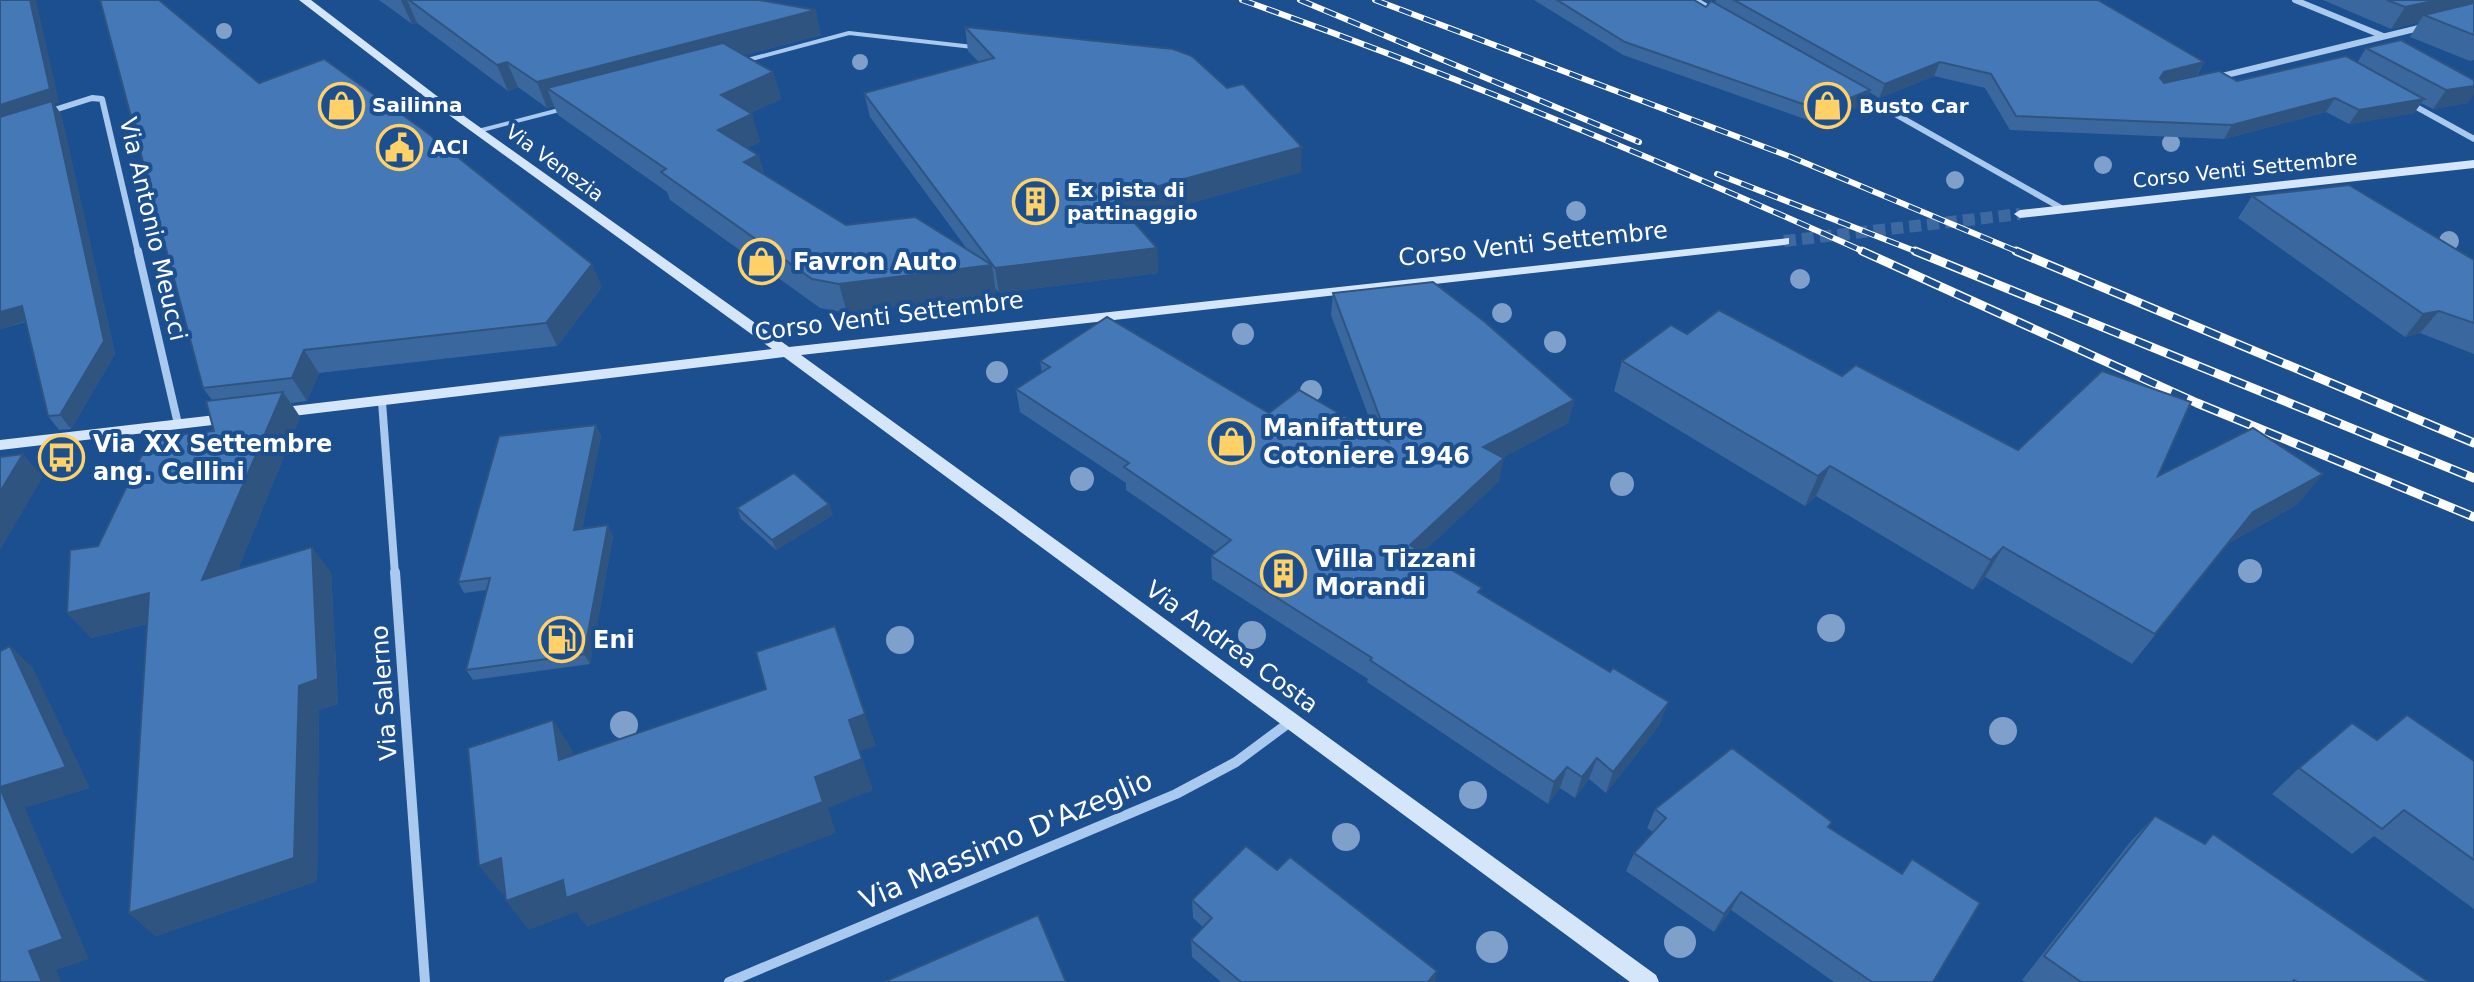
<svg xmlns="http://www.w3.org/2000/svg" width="2474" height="982" viewBox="0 0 2474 982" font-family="'DejaVu Sans',sans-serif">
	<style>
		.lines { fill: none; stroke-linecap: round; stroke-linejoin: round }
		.secondary-tunnel { stroke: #3d69a0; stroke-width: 12; stroke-dasharray: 12 6; stroke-linecap: butt }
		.lane { stroke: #a9c9ee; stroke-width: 4 }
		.street-far2 { stroke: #a9c9ee; stroke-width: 6 }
		.street-far1 { stroke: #a9c9ee; stroke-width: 8 }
		.street { stroke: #a9c9ee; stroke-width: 10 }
		.secondary { fill: #d6e6fa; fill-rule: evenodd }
		.rail-far1-casing { stroke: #fff; stroke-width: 6 }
		.rail-casing { stroke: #fff; stroke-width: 9 }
		.rail-far1 { stroke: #1b4f8f; stroke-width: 4; stroke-dasharray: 13; stroke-linecap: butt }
		.rail { stroke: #1b4f8f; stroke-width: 6; stroke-dasharray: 17; stroke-linecap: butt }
		.tree { fill: #7ea0ca }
		.wall { fill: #3a679d }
		.shaded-wall { fill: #305480 }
		.building { fill: #4478b7; stroke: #305480; stroke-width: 2 }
		.labels { text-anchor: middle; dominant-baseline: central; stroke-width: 8; stroke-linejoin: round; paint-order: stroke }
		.far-poi-label { font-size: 20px; font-weight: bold; fill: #fff; stroke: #1b4f8f; text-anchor: start }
		.far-street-label { font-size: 20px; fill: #fff; stroke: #1b4f8f }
		.street-label { font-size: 24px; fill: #fff; stroke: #1b4f8f }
		.poi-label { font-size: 24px; font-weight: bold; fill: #fff; stroke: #1b4f8f; text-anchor: start }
		.near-street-label { font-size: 28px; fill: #fff; stroke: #1b4f8f }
	</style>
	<rect width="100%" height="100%" fill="#1b4f8f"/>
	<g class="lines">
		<polyline class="secondary-tunnel" points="1784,241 2020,214"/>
		<g class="lane">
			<polyline points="744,61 849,33 973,47"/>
			<polyline points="478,131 563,109"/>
		</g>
		<g class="street-far2">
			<polyline points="1695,0 1714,11"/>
			<polyline points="2295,0 2383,36"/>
			<polyline points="2218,77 2423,27"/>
			<polyline points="1858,93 2063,209"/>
			<polyline points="2411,104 2474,139"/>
			<polyline points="51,111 92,98 102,99 138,253"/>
		</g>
		<g class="street-far1">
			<polyline points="138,251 178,424"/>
			<polyline points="382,402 395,574"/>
		</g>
		<g class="street">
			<polyline points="395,572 425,982"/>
			<polyline points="729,982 1176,794 1236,762 1290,722"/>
		</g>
		<g class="secondary">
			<polygon points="299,0 311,0 450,106 789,347 1789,238 1789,244 1784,245 801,355 1656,975 1659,982 1630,982 784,357 276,418 271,417 268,413 271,409 276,408 772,349 442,110"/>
			<polygon points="2474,160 2474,168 2020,218 2014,214 2020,210"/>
			<polygon points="233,413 241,418 238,422 0,450 0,440"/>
		</g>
		<defs>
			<g id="rail-far1">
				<path d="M1242 0C1454 75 1662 161 1867 253"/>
				<polyline points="1300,0 1639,142"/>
				<polyline points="1375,0 1791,157 2021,253"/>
				<polyline points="1717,174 1920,253"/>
			</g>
			<g id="rail">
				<polyline points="1862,251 2197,403 2474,517"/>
				<polyline points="1915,251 2474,478"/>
				<polyline points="2016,251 2474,443"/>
			</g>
		</defs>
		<use href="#rail-far1" class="rail-far1-casing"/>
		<use href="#rail" class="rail-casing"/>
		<use href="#rail-far1" class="rail-far1"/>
		<use href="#rail" class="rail"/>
	</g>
	<g class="tree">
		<circle cx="224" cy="31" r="8"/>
		<circle cx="860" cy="62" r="8"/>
		<circle cx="2171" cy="143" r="9"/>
		<circle cx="2103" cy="165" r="9"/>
		<circle cx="1955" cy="180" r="9"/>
		<circle cx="1576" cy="211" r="10"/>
		<circle cx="2449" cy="241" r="10"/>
		<circle cx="1800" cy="279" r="10"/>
		<circle cx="1502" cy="313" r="10"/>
		<circle cx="1243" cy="334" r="11"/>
		<circle cx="1555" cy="342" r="11"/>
		<circle cx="997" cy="372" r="11"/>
		<circle cx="1311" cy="391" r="11"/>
		<circle cx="1082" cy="479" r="12"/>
		<circle cx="1622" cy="484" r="12"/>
		<circle cx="2250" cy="571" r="12"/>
		<circle cx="1831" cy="628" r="14"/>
		<circle cx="1252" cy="635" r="14"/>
		<circle cx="900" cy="640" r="14"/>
		<circle cx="624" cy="725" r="14"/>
		<circle cx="2003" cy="731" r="14"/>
		<circle cx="1473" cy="795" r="14"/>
		<circle cx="1346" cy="837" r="14"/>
		<circle cx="1680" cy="942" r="16"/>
		<circle cx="1492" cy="947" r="16"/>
	</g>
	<g class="wall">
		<polygon points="0,0 59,102 54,104 61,114 115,354 71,429 59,430 48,416 26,322 0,329"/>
		<polygon points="379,0 759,0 821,35 745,55 773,72 781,99 750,113 760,142 747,148 758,155 764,174 846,225 967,249 870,117 864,93 979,62 968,51 965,27 1301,172 1155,213 1155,217 1135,223 1157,248 1158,273 999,293 995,288 996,294 847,313 820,308 670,200 667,192 558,115 554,106 547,108 518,87 508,91 417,23 412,24"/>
		<polygon points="1534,0 1694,0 1706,7 1715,4 1716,0 2098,0 2204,62 2197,76 2237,81 2357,63 2366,48 2401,40 2468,103 2433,109 2421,103 2414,113 2349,124 2326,112 2224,139 2010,130 1985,88 1934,76 1879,98 1869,92 1865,104 1816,123 1623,55"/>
		<polygon points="2323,0 2474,0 2474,60 2470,61 2410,37 2419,22 2391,29"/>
		<polygon points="259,83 602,287 557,346 319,373 307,401 291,403 300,417 238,569 331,572 338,704 319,710 317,881 156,936 129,913 147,624 91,638 98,546 214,431 212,400 203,388"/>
		<polygon points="2252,196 2474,260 2474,354 2420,333 2405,337 2238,218"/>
		<polygon points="1333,293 1574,400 1568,423 1502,458 1499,481 1423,552 1660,724 1606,793 1589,779 1575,798 1560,788 1548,804 1367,682 1368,679 1212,579 1211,556 1216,552 1126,490 1126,483 1020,412 1016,389 1042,373 1040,361 1269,413 1375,434 1331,315"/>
		<polygon points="1687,334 1842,376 2018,450 2158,476 2298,504 2229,543 2132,664 1985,577 1973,590 1816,496 1805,506 1614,391 1622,361"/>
		<polygon points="596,425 601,436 582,529 613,536 590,664 473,680 466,670 487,590 464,593 458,582"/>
		<polygon points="737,508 833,515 776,550 741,519"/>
		<polygon points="2377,740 2474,761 2474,909 2374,836 2352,854 2272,794 2299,768"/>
		<polygon points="1655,809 1829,827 1933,982 1834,982 1731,910 1714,932 1626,871 1634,853 1653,832 1647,828"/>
		<polygon points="2155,816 2204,844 2213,834 2429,982 2025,982 2022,980 2131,841"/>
		<polygon points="1277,870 1435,982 1221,982 1192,957 1191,940 1203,927 1193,918 1192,900"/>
	</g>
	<g class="shaded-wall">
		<polygon points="30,0 36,0 59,102 54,104 61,114 115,354 71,429 60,415 0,121 0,105"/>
		<polygon points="401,0 407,0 417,23 412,24"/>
		<polygon points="2438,0 2474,0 2474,10 2424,15 2419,22 2391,29 2405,7"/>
		<polygon points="816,10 821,35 568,102 547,88 554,106 547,108 537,82"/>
		<polygon points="507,62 518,87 508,91 497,65"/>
		<polygon points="1940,62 1934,76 1879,98 1885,84"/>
		<polygon points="2204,62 2196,76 2153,92 2164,72"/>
		<polygon points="773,72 781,99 730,122 721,95"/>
		<polygon points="2474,86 2474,95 2468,103 2433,109 2446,90"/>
		<polygon points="1870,90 1865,104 1816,123 1820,110"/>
		<polygon points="2335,98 2326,112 2224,139 2232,125"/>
		<polygon points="2424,99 2414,113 2349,124 2359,110"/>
		<polygon points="752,114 760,142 727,157 718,130"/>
		<polygon points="1302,147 1301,172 1155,213 1155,217 1119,228 1117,203 1151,188"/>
		<polygon points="758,155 766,183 744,162"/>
		<polygon points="1157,248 1158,273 999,293 995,268"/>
		<polygon points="592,264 602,287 557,346 546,323"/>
		<polygon points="992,265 996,294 847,313 839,284"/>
		<polygon points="22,306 33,319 0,329 0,312"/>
		<polygon points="2439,311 2420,333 2405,337 2423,314"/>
		<polygon points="304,350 319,373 307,401 292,378"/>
		<polygon points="283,392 300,417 223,606 202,580"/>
		<polygon points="1574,400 1568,423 1479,470 1483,447"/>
		<polygon points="596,425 601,436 580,540 574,530"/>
		<polygon points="23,454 43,477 0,550 0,492"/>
		<polygon points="1504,458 1499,481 1407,567 1410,545"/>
		<polygon points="1830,466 1816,496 1805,506 1818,476"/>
		<polygon points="2323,474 2298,504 2229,543 2132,664 2253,512"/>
		<polygon points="829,504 833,515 776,550 772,540"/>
		<polygon points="608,525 613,536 590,664 584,654"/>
		<polygon points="312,547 331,572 338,704 319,710 317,881 156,936 129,913 299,686"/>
		<polygon points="2003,547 1985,577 1973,590 1991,560"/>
		<polygon points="149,593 171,618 91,638 67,613"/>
		<polygon points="10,646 33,668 90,788 25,808 89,959 56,970 61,982 42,982 29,951 0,788"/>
		<polygon points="1669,702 1660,724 1606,793 1613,772"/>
		<polygon points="865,714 876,746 860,751 873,790 828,808 836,833 587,927 576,912 529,930 506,901 815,777 849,720"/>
		<polygon points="553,720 573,751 579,791 559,760"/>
		<polygon points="1597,758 1589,779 1575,798 1582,777"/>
		<polygon points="1567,767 1560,788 1548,804 1554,782"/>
		<polygon points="501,858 524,887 503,895 479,866"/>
		<polygon points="1741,892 1731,910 1714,932 1724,914"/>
		<polygon points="1437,971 1435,982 1428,982"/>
	</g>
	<g class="building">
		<polygon points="0,0 30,0 50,89 0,105"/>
		<polygon points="100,0 159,0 259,83 324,59 425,131 592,264 546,323 304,350 292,378 203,388"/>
		<polygon points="409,0 759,0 816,10 537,82 507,62 497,65"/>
		<polygon points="1557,0 1694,0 1706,7 1711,1 1870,90 1820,110 1625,42"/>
		<polygon points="1734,0 2098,0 2204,62 2164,72 2160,78 2164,83 2219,71 2237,81 2346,56 2424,99 2359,110 2335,98 2232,125 2016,116 1991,74 1940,62 1885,84"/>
		<polygon points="2387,0 2438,0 2405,7"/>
		<polygon points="2474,3 2474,35 2424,15"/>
		<polygon points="965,27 1173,49 1192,56 1227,88 1243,84 1302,147 1151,188 1154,192 1117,203 1157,248 995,268 864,93 994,58"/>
		<polygon points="2401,40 2474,80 2474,86 2446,90 2366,48"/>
		<polygon points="723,43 773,72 721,95 752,114 718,130 758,155 744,162 846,225 915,217 992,265 839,284 812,279 661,172 666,169 547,88"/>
		<polygon points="52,101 104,341 60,415 48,416 22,306 0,312 0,117"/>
		<polygon points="2349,185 2474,260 2474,323 2439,311 2423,314 2252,196"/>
		<polygon points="1433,282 1485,322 1574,400 1483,447 1504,458 1410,545 1482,588 1478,592 1610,672 1613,668 1669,702 1613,772 1597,758 1582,777 1567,767 1554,782 1370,660 1372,658 1211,556 1231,540 1124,467 1129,463 1016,389 1050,367 1040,361 1107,317 1269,413 1299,390 1389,442 1333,293"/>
		<polygon points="1719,310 1842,376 1856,365 2018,450 2102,371 2191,402 2158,476 2253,428 2323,474 2253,512 2155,634 2003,547 1991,560 1830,466 1818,476 1622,361 1671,325 1687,334"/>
		<polygon points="283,392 202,580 312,547 318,679 299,686 294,858 129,913 149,593 67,613 70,550 98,546 150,438 214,431 206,401"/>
		<polygon points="596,425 574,530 608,525 584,654 466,670 490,578 458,582 499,436"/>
		<polygon points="23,454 0,492 0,457"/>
		<polygon points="794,473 829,504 772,540 737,508"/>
		<polygon points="835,626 865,714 849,720 862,759 815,777 823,802 566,898 563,880 506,901 501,858 479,866 468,748 553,720 559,760 766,689 756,652"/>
		<polygon points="10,646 66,767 0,787 0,651"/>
		<polygon points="2407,715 2474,761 2474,860 2404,810 2382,829 2299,768 2352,723 2377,740"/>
		<polygon points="1732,748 1832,822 1828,827 1902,874 1912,859 1980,903 1933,982 1872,982 1741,892 1724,914 1634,853 1666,818 1655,809"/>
		<polygon points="0,788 63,939 29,951 42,982 0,982"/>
		<polygon points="2155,816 2205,844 2213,834 2429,982 2297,982 2294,980 2292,982 2081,982 2044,956"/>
		<polygon points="1246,846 1277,870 1290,857 1437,971 1428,982 1241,982 1191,940 1212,918 1192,900"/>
		<polygon points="1038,915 1066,982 884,982"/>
	</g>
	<defs>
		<symbol id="shop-ring" viewBox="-11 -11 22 22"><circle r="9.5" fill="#1b4f8f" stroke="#ffd166" stroke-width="1.5"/><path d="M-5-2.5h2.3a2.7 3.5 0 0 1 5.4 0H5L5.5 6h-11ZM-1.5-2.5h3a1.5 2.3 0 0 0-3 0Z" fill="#ffd166"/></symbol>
		<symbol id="civic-ring" viewBox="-11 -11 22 22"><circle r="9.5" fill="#1b4f8f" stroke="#ffd166" stroke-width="1.5"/><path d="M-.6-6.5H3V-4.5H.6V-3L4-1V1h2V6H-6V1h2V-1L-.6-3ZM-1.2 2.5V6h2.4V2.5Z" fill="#ffd166"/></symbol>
		<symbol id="building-ring" viewBox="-11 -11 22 22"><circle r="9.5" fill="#1b4f8f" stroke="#ffd166" stroke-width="1.5"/><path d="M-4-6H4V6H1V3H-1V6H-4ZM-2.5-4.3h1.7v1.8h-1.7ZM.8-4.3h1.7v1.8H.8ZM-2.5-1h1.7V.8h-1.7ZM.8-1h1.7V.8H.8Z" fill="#ffd166"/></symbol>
		<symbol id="bus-ring" viewBox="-11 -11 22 22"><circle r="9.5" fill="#1b4f8f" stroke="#ffd166" stroke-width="1.5"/><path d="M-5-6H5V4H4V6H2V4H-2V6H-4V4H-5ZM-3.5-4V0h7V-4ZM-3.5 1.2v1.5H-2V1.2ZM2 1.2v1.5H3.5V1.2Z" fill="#ffd166"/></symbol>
		<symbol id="fuel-ring" viewBox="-11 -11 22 22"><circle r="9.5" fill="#1b4f8f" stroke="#ffd166" stroke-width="1.5"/><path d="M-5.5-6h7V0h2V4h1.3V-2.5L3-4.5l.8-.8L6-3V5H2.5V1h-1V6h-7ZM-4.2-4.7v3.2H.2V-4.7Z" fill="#ffd166"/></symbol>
	</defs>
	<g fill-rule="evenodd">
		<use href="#shop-ring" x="316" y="80" width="51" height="51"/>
		<use href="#shop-ring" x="1802" y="80" width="51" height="51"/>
		<use href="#civic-ring" x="374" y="122" width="51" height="51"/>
		<use href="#building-ring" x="1010" y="176" width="51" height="51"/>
		<use href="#shop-ring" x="736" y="236" width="51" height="51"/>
		<use href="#shop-ring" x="1206" y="416" width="51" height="51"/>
		<use href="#bus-ring" x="36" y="432" width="51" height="51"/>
		<use href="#building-ring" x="1258" y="548" width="51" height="51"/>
		<use href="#fuel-ring" x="536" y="614" width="51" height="51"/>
	</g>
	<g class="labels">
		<g class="far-poi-label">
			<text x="372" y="105">Sailinna</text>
			<text x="1859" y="106">Busto Car</text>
			<text x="431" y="147">ACI</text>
			<text x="1067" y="190">Ex pista di<tspan x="1067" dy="23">pattinaggio</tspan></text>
		</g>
		<g class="far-street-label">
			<text transform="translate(555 163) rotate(36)">Via Venezia</text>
			<text transform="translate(2245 169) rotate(-6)">Corso Venti Settembre</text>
		</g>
		<g class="street-label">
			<text transform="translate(153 229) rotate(77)">Via Antonio Meucci</text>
			<text transform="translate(1533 244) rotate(-6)">Corso Venti Settembre</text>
			<text transform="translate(889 316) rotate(-7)">Corso Venti Settembre</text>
			<text transform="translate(1232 647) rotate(36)">Via Andrea Costa</text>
			<text transform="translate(384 693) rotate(-94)">Via Salerno</text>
		</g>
		<g class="poi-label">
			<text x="793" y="262">Favron Auto</text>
			<text x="1263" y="428">Manifatture<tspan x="1263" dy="28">Cotoniere 1946</tspan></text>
			<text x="93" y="444">Via XX Settembre<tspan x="93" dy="28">ang. Cellini</tspan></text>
			<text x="1315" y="559">Villa Tizzani<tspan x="1315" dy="28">Morandi</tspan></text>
			<text x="593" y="640">Eni</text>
		</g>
		<g class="near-street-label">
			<text transform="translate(1006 840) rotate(-23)">Via Massimo D'Azeglio</text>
		</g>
	</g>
</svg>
